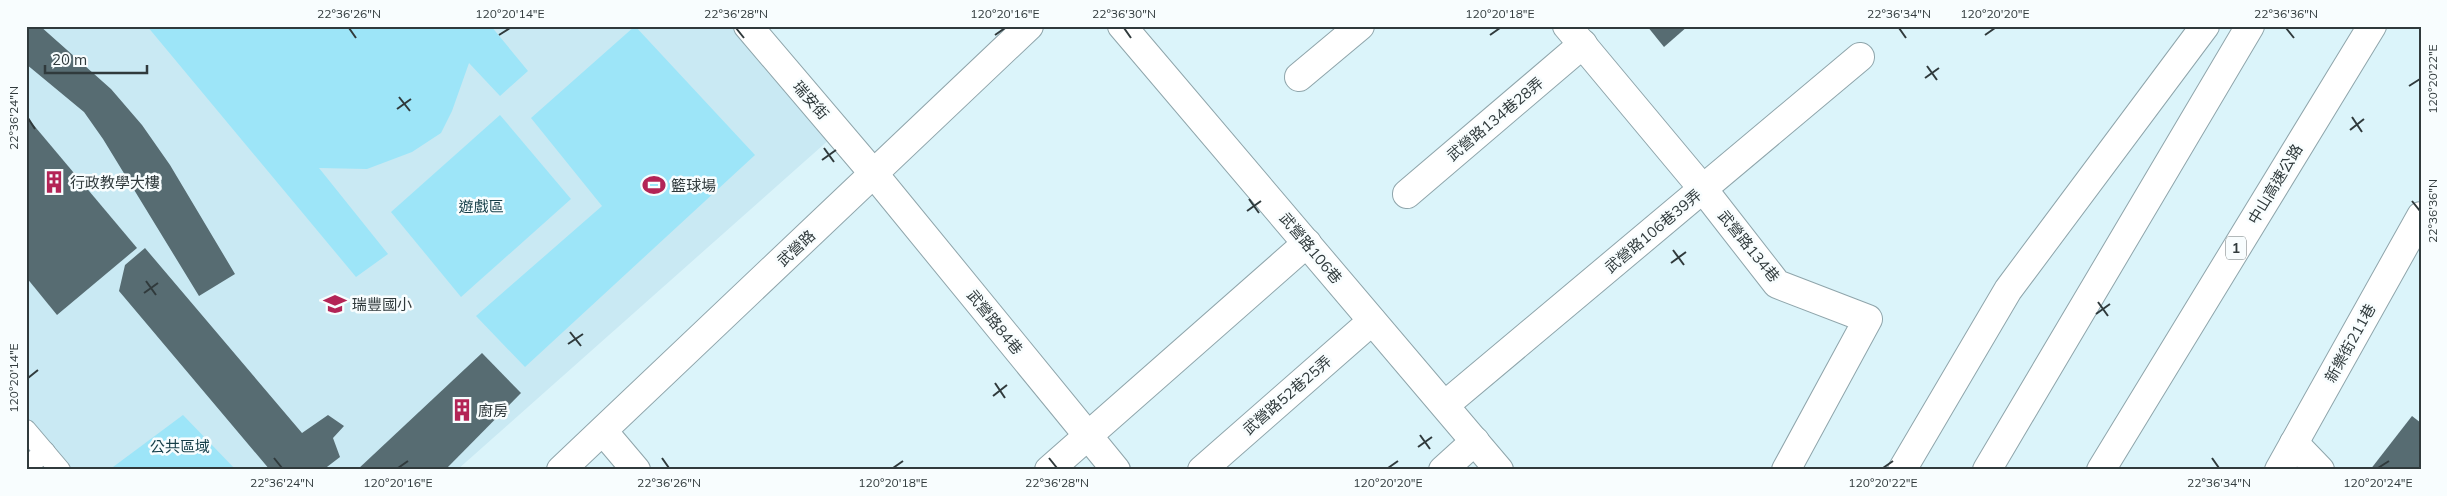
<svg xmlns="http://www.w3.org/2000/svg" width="2447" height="496" viewBox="0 0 2447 496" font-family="Mulish,'Noto Sans TC',sans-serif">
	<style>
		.built { fill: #c9e9f3 }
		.green { fill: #9de5f8 }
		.building { fill: #576c72 }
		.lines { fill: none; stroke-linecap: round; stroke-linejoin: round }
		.service-casing { stroke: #8fa5ab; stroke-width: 22 }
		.minor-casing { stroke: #8fa5ab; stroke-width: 30 }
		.motorway-casing { stroke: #8fa5ab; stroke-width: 30 }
		.service { stroke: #fff; stroke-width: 20 }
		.minor { stroke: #fff; stroke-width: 28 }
		.motorway { stroke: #fff; stroke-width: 28 }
		.ticks { fill: none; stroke: #303a3c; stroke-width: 2 }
		.labels { text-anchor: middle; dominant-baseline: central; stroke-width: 5; stroke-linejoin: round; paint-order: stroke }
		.shield { fill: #f8fdfe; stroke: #6c7476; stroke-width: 1 }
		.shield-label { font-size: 14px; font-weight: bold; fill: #303a3c }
		.street-label { font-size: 15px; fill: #303a3c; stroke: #f8fdfe }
		.poi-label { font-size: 15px; fill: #303a3c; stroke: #f8fdfe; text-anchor: start }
		.park-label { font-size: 15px; fill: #163f49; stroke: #f8fdfe }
		.neatline { fill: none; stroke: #303a3c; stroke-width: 2 }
		.ticks-label { font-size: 12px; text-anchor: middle; fill: #303a3c }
	</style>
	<rect width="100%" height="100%" fill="#dbf4fa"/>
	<polygon class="built" points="26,26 734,26 831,138 457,470 26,470"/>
	<g class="green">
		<polygon points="147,26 491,26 528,71 500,96 469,63 452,111 441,133 412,152 367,169 319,168 388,254 356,277"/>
		<polygon points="635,26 755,155 525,367 476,316 602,206 531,118"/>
		<polygon points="500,115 571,199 461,297 391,212"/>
		<polygon points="183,415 236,470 109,470"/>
	</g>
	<g class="building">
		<polygon points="26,26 40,26 111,89 142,125 170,165 235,274 199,296 103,139 84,112 26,64"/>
		<polygon points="1647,26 1688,26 1664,47"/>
		<polygon points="26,116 137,248 57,315 26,277"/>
		<polygon points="145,248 302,433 328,415 344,426 333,438 340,457 323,470 270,470 119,291 125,265"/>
		<polygon points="482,353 521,393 445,470 357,470"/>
		<polygon points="2412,416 2421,423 2421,470 2370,470"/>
	</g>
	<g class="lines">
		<defs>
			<g id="service">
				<polyline points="26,430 60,470"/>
				<polyline points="26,467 45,452"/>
			</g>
			<g id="minor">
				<polyline points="748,26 874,174 1116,470"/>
				<polyline points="1122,26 1499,470"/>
				<polyline points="1567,26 1703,189 1777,284 1868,319 1786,470"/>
				<polyline points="1299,77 1360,26"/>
				<polyline points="1407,194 1583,44"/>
				<polyline points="1445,405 1860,57"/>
				<polyline points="603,431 636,470"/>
				<polyline points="2294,443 2320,470"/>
				<polyline points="561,470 1029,26"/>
				<polyline points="1049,470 1307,243"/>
				<polyline points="1202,470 1372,321"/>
				<polyline points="1443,470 1475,441"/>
				<polyline points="2279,470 2421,216"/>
			</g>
			<g id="motorway">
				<polyline points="1902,470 2008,290 2205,26"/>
				<polyline points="1987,470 2250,26"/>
				<polyline points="2101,470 2372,26"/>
			</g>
		</defs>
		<use href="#service" class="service-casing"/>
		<use href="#minor" class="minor-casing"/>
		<use href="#motorway" class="motorway-casing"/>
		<use href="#service" class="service"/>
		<use href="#minor" class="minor"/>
		<use href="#motorway" class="motorway"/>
	</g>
	<path class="ticks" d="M349 28 356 38M736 28 744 38M1124 28 1131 38M1899 28 1906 38M2286 28 2294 38M499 35 510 28M995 35 1005 28M1490 35 1500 28M1985 35 1995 28M1927 66 1937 80M1925 78 1939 68M2409 86 2420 79M399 97 410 111M397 109 411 99M2352 117 2362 132M28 118 35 129M2350 130 2364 119M824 148 834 162M822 160 836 150M1249 199 1259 213M2412 201 2420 211M1247 211 1261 201M1673 250 1684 265M1671 263 1686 252M146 281 156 295M144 293 158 283M2098 302 2108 316M2096 314 2110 304M570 332 581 346M568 344 583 334M28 378 38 370M995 383 1005 398M993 396 1007 385M1420 435 1430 449M1418 447 1432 437M274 458 282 468M662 458 669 468M1049 458 1057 468M2212 458 2219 468M398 468 408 461M893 468 903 461M1388 468 1398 461M1883 468 1893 461M2378 468 2389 461"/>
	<defs>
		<symbol id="building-bare" viewBox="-9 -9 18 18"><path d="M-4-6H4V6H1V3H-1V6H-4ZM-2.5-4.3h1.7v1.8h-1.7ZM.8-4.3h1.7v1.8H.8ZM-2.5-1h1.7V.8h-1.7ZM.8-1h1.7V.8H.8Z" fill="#b32456" stroke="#f8fdfe" stroke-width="2.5" paint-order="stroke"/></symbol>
		<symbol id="stadium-bare" viewBox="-9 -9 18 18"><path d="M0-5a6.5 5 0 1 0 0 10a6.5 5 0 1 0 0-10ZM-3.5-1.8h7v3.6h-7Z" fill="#b32456" stroke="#f8fdfe" stroke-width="2.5" paint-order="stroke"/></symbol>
		<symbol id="school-bare" viewBox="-9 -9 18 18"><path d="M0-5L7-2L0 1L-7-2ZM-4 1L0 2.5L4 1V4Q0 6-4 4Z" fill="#b32456" stroke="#f8fdfe" stroke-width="2.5" paint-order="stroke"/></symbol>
	</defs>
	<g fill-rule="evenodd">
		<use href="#building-bare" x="38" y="166" width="32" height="32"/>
		<use href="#stadium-bare" x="638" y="169" width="32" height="32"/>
		<use href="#school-bare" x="319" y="288" width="32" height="32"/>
		<use href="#building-bare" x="446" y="394" width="32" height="32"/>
	</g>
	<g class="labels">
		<rect class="shield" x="2226" y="236.5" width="20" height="23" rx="4"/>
		<g class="shield-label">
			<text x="2236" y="248">1</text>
		</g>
		<g class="street-label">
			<text transform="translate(811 100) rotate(49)">瑞安街</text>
			<text transform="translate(1495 119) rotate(-40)">武營路134巷28弄</text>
			<text transform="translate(2275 184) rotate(-59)">中山高速公路</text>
			<text transform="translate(1653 231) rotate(-40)">武營路106巷39弄</text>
			<text transform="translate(1749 246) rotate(51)">武營路134巷</text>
			<text transform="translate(796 248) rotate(-43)">武營路</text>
			<text transform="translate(1311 248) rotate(50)">武營路106巷</text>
			<text transform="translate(995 322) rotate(51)">武營路84巷</text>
			<text transform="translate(2350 343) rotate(-61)">新樂街211巷</text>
			<text transform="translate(1287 395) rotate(-41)">武營路52巷25弄</text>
		</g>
		<g class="poi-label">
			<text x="70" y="182">行政教學大樓</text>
			<text x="671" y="185">籃球場</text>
			<text x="352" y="304">瑞豐國小</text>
			<text x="478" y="410">廚房</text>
		</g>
		<g class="park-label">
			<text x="481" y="206">遊戲區</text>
			<text x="180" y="446">公共區域</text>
		</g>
	</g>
	<rect width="2447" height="496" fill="none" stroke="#f8fdfe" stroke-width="55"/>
	<path d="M45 65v8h102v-8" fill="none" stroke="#303a3c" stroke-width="2.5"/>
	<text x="52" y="65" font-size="15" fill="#303a3c" stroke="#f8fdfe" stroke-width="4" paint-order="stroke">20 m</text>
	<rect x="28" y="28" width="2392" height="440" class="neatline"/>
	<g class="ticks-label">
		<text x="349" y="18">22°36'26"N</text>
		<text x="510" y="18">120°20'14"E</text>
		<text x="736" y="18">22°36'28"N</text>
		<text x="1005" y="18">120°20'16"E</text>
		<text x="1124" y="18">22°36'30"N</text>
		<text x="1500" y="18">120°20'18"E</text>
		<text x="1899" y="18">22°36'34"N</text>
		<text x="1995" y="18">120°20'20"E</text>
		<text x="2286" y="18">22°36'36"N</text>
		<text transform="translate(2433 79) rotate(-90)" y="4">120°20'22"E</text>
		<text transform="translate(14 118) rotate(-90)" y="4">22°36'24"N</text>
		<text transform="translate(2433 211) rotate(-90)" y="4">22°36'36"N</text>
		<text transform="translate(14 378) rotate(-90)" y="4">120°20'14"E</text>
		<text x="282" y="487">22°36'24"N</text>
		<text x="398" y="487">120°20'16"E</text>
		<text x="669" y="487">22°36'26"N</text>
		<text x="893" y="487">120°20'18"E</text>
		<text x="1057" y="487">22°36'28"N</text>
		<text x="1388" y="487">120°20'20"E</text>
		<text x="1883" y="487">120°20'22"E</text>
		<text x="2219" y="487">22°36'34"N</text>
		<text x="2378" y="487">120°20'24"E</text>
	</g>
</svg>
